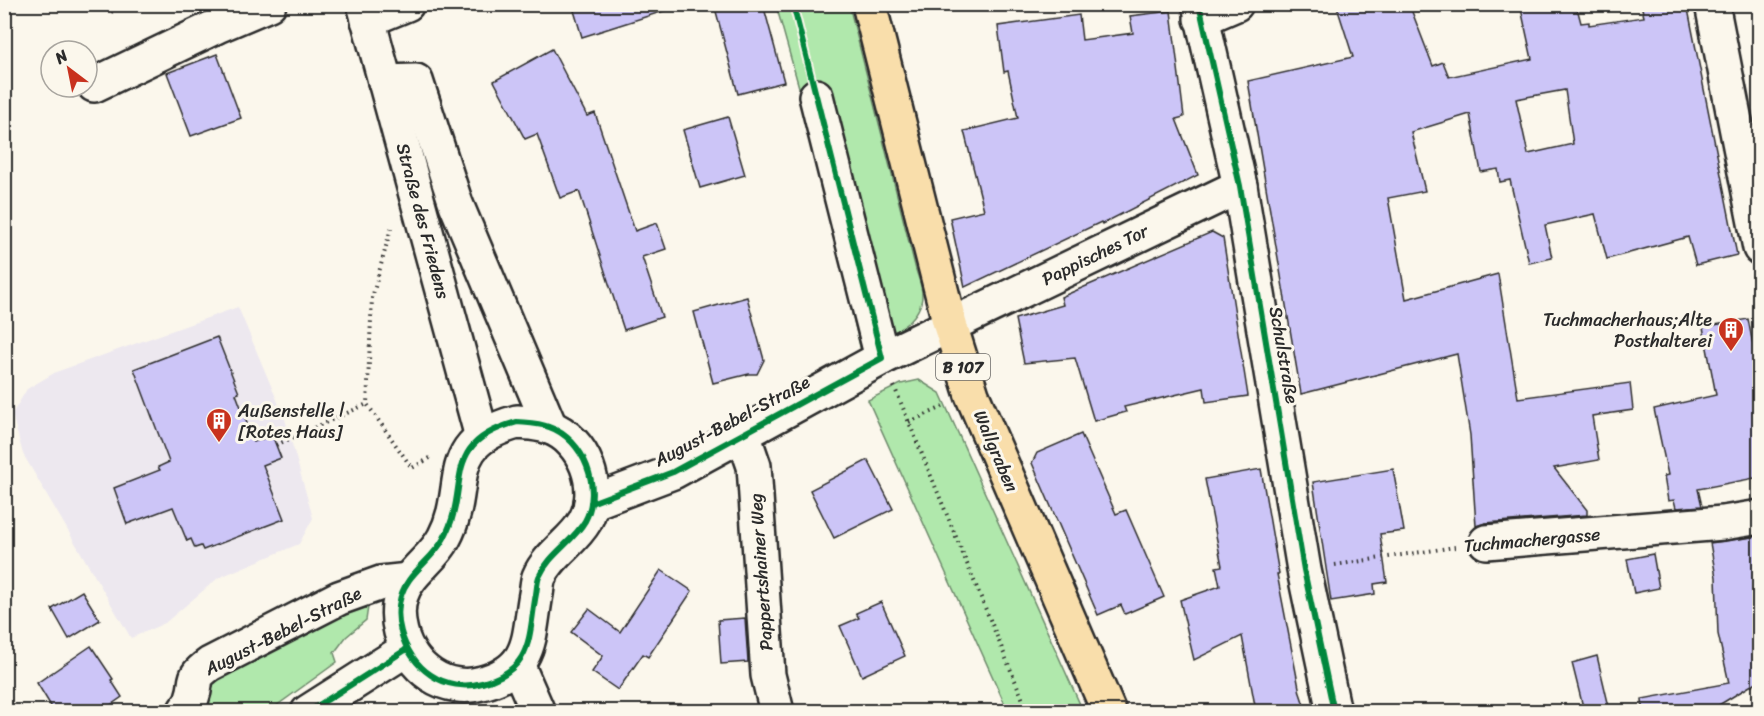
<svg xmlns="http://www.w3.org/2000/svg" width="1764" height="716" viewBox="0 0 1764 716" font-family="Sriracha,sans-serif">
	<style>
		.built { fill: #ede8ef }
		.green { fill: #b0e8ac; stroke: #6e8a6c; stroke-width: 1.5 }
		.building { fill: #ccc5f7; stroke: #2b2b2b; stroke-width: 1.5; fill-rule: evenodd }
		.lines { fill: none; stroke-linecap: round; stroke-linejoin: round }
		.minor-casing { stroke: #2b2b2b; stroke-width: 38 }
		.major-casing { stroke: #2b2b2b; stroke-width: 38 }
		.path { stroke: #2b2b2b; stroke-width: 4; stroke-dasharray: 1.5 4.5; stroke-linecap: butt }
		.minor { stroke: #fbf7ec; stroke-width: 33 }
		.major { stroke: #f9deab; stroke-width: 33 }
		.cycleway-casing { stroke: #fbf7ec; stroke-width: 10 }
		.cycleway { stroke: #00873e; stroke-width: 6 }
		.labels { text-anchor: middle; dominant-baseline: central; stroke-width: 6; stroke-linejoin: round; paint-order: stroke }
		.shield { fill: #fbf7ec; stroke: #696865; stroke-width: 1.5 }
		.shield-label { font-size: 16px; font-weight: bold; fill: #2b2b2b }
		.street-label { font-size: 18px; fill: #2b2b2b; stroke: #fbf7ec }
		.poi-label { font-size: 18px; fill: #2b2b2b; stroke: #fbf7ec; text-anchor: end }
	</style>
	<rect width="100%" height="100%" fill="#fbf7ec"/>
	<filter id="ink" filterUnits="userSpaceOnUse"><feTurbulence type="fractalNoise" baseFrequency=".0167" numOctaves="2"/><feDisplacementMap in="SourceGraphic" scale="12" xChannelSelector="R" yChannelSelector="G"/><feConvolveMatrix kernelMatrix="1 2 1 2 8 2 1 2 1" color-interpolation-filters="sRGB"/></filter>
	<g filter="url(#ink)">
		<polygon class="built" points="238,307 285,419 313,518 299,544 218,578 165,623 131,638 23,454 12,414 27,389 56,372"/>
		<g class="green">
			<path d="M776 5H849L915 266C917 275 922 285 922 294 923 324 882 338 861 351L807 116Z"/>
			<polygon points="919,380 940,393 1083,711 1008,711 868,400 901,384"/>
			<polygon points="368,607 366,620 346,637 334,653 337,662 269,711 202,712 210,676 343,610"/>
		</g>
		<g class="building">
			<polygon points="572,4 666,4 667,10 582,37"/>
			<polygon points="714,4 763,4 784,82 738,94"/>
			<path d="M1336 4H1409L1433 66 1443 62 1449 77 1532 59 1520 4H1576L1581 23 1589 22V25L1644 17 1641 4H1687L1737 255 1696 265 1688 237 1607 259 1595 214 1545 225 1552 258 1529 263 1510 180 1500 182 1498 169 1481 172 1470 114 1411 132 1425 191 1388 198 1406 299 1498 274 1518 398 1630 383 1633 410 1592 416 1599 460 1554 468 1587 510V515L1485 523 1476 526 1470 435 1457 354 1301 394 1248 81 1353 57ZM1565 90 1573 144 1528 154 1516 99Z"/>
			<polygon points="1171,11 1184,117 1176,119 1198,175 1102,224 1101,222 965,287 950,218 984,210 964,131 1018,118 1008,71 1004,72 998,26 1079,15 1082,40 1133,33 1130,16"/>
			<polygon points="552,49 587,116 595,113 635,231 657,223 666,249 642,257 662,317 624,330 579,191 560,198 537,134 525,139 494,81"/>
			<polygon points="217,54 241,118 191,136 167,73"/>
			<polygon points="728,117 745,175 700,188 683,130"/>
			<polygon points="1212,232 1223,238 1248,396 1206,402 1204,388 1124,407 1126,412 1094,421 1075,358 1024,363 1015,319 1063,305 1061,297"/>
			<polygon points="747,297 764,360 757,374 749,374 713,383 694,312"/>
			<polygon points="1748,319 1760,380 1760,477 1698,489 1702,506 1676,508 1674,500 1668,501 1664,476 1668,475 1654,409 1716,395 1703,327"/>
			<polygon points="217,337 239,393 236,394 254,442 272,435 281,458 263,465 284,519 203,550 201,546 195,548 191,539 187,541 173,507 127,524 114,488 160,470 158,467 169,462 134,369"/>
			<polygon points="1081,434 1116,514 1126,510 1164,597 1125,614 1121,605 1098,615 1032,463 1037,453"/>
			<polygon points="868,460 893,509 834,538 810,490"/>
			<polygon points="1261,469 1279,574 1277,574 1300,693 1306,711 1256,711 1242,636 1194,660 1180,600 1220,586 1216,567 1222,566 1205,479"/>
			<polygon points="1393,469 1404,531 1380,534 1387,582 1374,584 1375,594 1331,601 1313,482"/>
			<polygon points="1760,536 1760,680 1719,705 1720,711 1643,711 1642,699 1729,683 1718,634 1716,577 1710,543"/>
			<polygon points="1653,554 1659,588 1634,593 1627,559"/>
			<polygon points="661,570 692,591 648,657 643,654 618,690 592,672 603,656 571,632 589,609 620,632"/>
			<polygon points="82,591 100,620 69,639 52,609"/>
			<polygon points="881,602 905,656 862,676 840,626 859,618 856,613"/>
			<polygon points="745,618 748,662 721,664 718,620"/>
			<polygon points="91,646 113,679 111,680 122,697 102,711 54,711 37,683"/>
			<polygon points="1597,656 1610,711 1584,711 1572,663"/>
		</g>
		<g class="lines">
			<defs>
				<g id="minor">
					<polyline points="364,4 482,437"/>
					<polyline points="1199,4 1240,186 1304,570 1334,712"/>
					<polyline points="1712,4 1760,248"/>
					<polyline points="1201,19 1236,4"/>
					<polyline points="368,20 407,4"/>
					<polyline points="385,82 416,81 456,204 550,427"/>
					<polyline points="94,85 217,26 269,4"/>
					<polyline points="816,96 882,358"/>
					<path d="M517 422C528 423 539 423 549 427 584 439 603 488 585 521 573 542 549 554 539 577 537 582 537 589 536 594 528 637 534 669 482 683 465 688 446 685 431 675 402 656 387 610 409 580 419 566 436 554 444 538 472 486 438 444 517 422Z"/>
					<polyline points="743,434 754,466 768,675 777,712"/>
					<polyline points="591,503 673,472 882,358 1240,186"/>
					<polyline points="1486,542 1723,523 1760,517"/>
					<polyline points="517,664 538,712"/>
					<path d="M184 712C186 708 191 703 192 698 199 679 189 679 210 664L339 598 381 583 409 580"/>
					<polyline points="308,712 407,649"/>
				</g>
				<polyline id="major" points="869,4 950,325 972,395 1109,712"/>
			</defs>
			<use href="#minor" class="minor-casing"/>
			<use href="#major" class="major-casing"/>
			<g class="path">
				<polyline points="793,4 809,66"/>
				<polyline points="111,12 124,4"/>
				<polyline points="391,228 372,298 367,404 412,468 430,458"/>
				<polyline points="894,386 1028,712"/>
				<polyline points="909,422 943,407"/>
				<polyline points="276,445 367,404"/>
				<polyline points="1335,565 1455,547"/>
			</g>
			<use href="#minor" class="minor"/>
			<use href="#major" class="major"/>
			<defs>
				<g id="cycleway">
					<polyline points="1199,4 1240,186 1304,570 1334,712"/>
					<path d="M517 422C528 423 539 423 549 427 584 439 603 488 585 521 573 542 549 554 539 577 537 582 537 589 536 594 528 637 534 669 482 683 465 688 446 685 431 675 402 656 387 610 409 580 419 566 436 554 444 538 472 486 438 444 517 422Z"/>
					<polyline points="591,503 673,472 882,358 793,4"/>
					<polyline points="308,712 407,649"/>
				</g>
			</defs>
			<use href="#cycleway" class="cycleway-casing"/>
			<use href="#cycleway" class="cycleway"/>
		</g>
	</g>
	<defs>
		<symbol id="building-pin" viewBox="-11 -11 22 30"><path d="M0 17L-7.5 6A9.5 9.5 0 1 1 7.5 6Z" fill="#c8321e" stroke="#fbf7ec"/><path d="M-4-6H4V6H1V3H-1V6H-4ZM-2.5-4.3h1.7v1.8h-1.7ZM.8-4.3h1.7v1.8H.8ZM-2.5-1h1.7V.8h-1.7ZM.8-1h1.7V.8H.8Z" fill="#fff"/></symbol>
	</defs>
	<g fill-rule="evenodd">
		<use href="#building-pin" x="1716" y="315" width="30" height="40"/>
		<use href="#building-pin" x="204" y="406" width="30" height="40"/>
	</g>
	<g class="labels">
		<rect class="shield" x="936" y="354" width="54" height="26" rx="4.5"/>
		<g class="shield-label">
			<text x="963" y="367">B 107</text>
		</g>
		<g class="street-label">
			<text transform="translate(423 221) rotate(75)">Straße des Friedens</text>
			<text transform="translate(1095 255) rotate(-26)">Pappisches Tor</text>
			<text transform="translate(1284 355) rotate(80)">Schulstraße</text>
			<text transform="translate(732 421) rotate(-28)">August-Bebel-Straße</text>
			<text transform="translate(996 451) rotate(67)">Wallgraben</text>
			<text transform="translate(1532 540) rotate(-5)">Tuchmachergasse</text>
			<text transform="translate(761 572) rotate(-94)">Pappertshainer Weg</text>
			<text transform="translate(283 631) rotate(-27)">August-Bebel-Straße</text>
		</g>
		<g class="poi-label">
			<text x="1712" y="320">Tuchmacherhaus;Alte<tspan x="1712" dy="21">Posthalterei</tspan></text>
			<text x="238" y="411" text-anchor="start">Außenstelle l<tspan x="238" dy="21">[Rotes Haus]</tspan></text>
		</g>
	</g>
	<rect width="1764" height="716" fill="none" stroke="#fbf7ec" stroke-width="24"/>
	<rect x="12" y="12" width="1740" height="692" fill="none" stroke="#2b2b2b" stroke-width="2" filter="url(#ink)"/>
	<g transform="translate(69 69) rotate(328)"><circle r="28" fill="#fbf7ec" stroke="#a8a59f" stroke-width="1.5"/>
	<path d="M0-4.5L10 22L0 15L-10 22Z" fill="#c8321e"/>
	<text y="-9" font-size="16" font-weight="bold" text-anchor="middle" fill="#2b2b2b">N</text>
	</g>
</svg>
